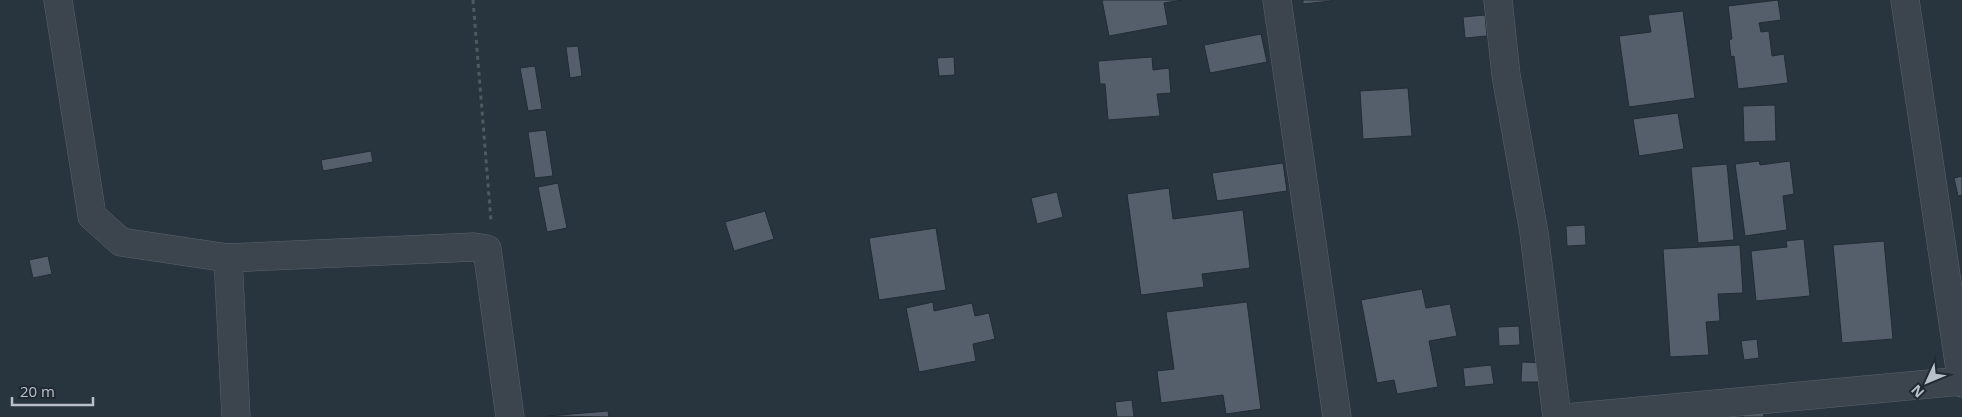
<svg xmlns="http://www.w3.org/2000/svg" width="1962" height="417" viewBox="0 0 1962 417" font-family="'Open Sans',sans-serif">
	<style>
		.building { fill: #545f6b; stroke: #232c35 }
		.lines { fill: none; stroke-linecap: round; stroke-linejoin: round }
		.minor-casing { stroke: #5a636c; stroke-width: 29 }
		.path { stroke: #4a5d5d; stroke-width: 3; stroke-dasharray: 4 4; stroke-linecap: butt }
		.minor { stroke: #3c454e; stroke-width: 28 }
	</style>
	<rect width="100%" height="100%" fill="#28343e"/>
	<g class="building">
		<polygon points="1102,0 1183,0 1164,3 1168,25 1109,36"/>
		<polygon points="1303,0 1331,0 1331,1 1303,4"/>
		<polygon points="1778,0 1781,20 1759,23 1761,32 1769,31 1772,56 1784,54 1788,83 1738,89 1734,56 1731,57 1729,40 1732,39 1728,6"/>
		<polygon points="1683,11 1695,98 1629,107 1619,36 1651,32 1648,15"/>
		<polygon points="1485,15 1487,36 1465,38 1463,17"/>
		<polygon points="1261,34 1267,62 1210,73 1204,45"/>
		<polygon points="578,46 582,76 570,78 566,47"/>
		<polygon points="954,57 955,75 939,76 937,58"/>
		<polygon points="1152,57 1153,70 1169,68 1171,93 1157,94 1160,116 1108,120 1105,84 1100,84 1098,61"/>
		<polygon points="535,66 542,109 528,111 520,68"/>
		<polygon points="1408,88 1412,136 1363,139 1360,91"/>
		<polygon points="1775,105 1776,141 1744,142 1743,106"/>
		<polygon points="1678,113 1684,149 1639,156 1633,119"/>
		<polygon points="546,130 553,176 535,178 528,132"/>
		<polygon points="371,151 373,162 323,171 321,160"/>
		<polygon points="1759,161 1760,165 1790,161 1794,194 1783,196 1787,230 1745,236 1735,164"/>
		<polygon points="1283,163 1287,191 1217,201 1212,173"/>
		<polygon points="1727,164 1734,240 1698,243 1691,167"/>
		<polygon points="1962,176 1962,195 1958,196 1954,178"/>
		<polygon points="558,183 567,228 547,232 538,187"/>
		<polygon points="1169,188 1173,219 1243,210 1250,268 1202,274 1204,287 1141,295 1127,194"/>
		<polygon points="1057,192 1063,217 1037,224 1031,198"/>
		<polygon points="765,211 774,239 734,251 725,222"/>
		<polygon points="1585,225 1586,245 1567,246 1566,226"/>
		<polygon points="936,228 946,290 879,300 869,238"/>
		<polygon points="1804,239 1810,296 1756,301 1751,251 1787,247 1786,241"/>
		<polygon points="1884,241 1893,339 1842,343 1833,245"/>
		<polygon points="1740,245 1743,293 1718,294 1720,321 1706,322 1709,355 1670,357 1663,249"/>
		<polygon points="48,256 52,274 33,278 29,260"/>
		<polygon points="1422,289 1426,308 1450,304 1457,336 1429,341 1438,387 1397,394 1394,380 1377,383 1361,300"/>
		<polygon points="933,302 934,311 972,303 975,316 989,313 995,339 973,344 976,361 919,372 906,308"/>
		<polygon points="1247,302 1261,409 1226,414 1223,395 1161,403 1157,371 1174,369 1166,312"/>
		<polygon points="1519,326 1520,345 1499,346 1498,327"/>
		<polygon points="1757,339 1759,358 1744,360 1741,341"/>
		<polygon points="1522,362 1544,363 1543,382 1521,382"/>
		<polygon points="1491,365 1494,384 1465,387 1463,368"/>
		<polygon points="1132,400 1134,417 1117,417 1115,402"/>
		<polygon points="1762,404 1764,417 1743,417 1742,407"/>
		<polygon points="608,411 609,417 547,416"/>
	</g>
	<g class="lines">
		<defs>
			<g id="minor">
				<polyline points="58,0 92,216 121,242 228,258 474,247 487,249 510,417"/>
				<polyline points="1277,0 1337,417"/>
				<polyline points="1498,0 1506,75 1534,233 1557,417"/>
				<polyline points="1905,0 1962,383"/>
				<polyline points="228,258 236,417"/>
				<polyline points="1576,417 1962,381"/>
			</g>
		</defs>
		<use href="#minor" class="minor-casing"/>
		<polyline class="path" points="473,0 491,221"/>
		<use href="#minor" class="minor"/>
	</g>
	<g transform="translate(1927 382) rotate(226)" stroke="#212a33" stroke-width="4" paint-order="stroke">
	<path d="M0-4L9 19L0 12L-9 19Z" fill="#b8c0c9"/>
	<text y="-8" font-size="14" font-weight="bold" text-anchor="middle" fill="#b8c0c9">N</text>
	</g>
	<path d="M12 397v8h81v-8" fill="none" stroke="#b8c0c9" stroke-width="2.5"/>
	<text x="20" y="397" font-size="15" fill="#b8c0c9" stroke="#212a33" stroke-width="4" paint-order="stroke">20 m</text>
</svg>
